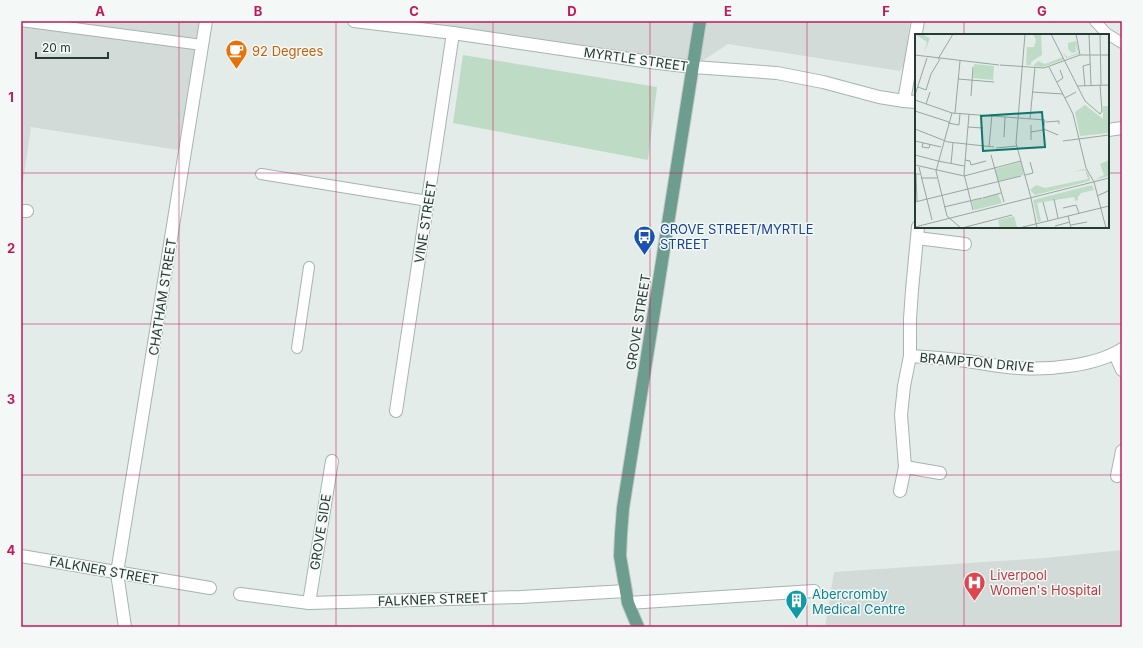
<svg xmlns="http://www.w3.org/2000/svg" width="1143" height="648" viewBox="0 0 1143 648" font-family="Inter,sans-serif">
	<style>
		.built { fill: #d2dbd7 }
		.green { fill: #bedbc5 }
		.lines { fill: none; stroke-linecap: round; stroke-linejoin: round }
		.service-casing { stroke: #a6b4ae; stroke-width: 12 }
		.pedestrian-casing { stroke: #a6b4ae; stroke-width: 14 }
		.minor-casing { stroke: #a6b4ae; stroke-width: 14 }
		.tertiary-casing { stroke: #a6b4ae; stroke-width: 14 }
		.primary-casing { stroke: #c2c8c6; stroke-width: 14 }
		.service { stroke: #fff; stroke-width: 10 }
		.pedestrian { stroke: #fff; stroke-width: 12 }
		.minor { stroke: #fff; stroke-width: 12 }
		.tertiary { stroke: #fff; stroke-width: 12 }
		.primary { stroke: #6c9d8e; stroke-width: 12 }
		.grid { fill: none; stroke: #c2185b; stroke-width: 1; stroke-opacity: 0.55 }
		.labels { text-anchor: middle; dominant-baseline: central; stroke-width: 3; stroke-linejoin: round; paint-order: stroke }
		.food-label { font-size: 13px; fill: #c56008; stroke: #f4f8f6; text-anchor: start }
		.street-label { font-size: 13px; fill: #253c34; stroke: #f4f8f6 }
		.transit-label { font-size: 13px; fill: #164399; stroke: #f4f8f6; text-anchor: start }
		.health-label { font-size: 13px; fill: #be3a42; stroke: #f4f8f6; text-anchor: start }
		.culture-label { font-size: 13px; fill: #0d838f; stroke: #f4f8f6; text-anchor: start }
		.inset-road { fill: none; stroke: #97a6a0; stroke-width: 1 }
		.view { fill: #0f766e; fill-opacity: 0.15; stroke: #0f766e; stroke-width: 2 }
		.inset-edge { fill: none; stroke: #253c34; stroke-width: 2 }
		.neatline { fill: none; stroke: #c2185b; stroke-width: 1.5 }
		.grid-label { font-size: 13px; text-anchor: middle; font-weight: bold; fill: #c2185b }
	</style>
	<rect width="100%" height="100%" fill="#e3ece8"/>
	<g class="built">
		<polygon points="21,21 206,21 185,151 31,127 21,196"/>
		<polygon points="354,21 910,21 904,65 900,71 728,44 693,67"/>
		<polygon points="1122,550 1122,627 825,627 834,572 1045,558"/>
	</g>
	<polygon class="green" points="463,55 657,87 648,160 453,123"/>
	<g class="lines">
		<defs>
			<g id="service">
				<polyline points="21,21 202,45"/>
				<polyline points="1095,21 1106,33 1122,43"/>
				<polyline points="261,174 428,201"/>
				<polyline points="297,348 309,267"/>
			</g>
			<polyline id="pedestrian" points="117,573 125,627"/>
			<g id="minor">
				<polyline points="693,67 777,73 823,82 879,97 904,101 916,102"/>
				<polyline points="904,101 918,21"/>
				<polyline points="1108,130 1122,128"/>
				<polyline points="21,211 27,211"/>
				<polyline points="917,238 965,244"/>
				<polyline points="1115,354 1122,370"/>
				<path d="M910 356C926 357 942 358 958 360 978 362 998 367 1019 368 1049 370 1096 366 1122 349"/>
				<polyline points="396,411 453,33"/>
				<polyline points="905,467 940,473"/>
				<polyline points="1117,476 1122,451"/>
				<polyline points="900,491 905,467 901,415 904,386 910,356 910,319 912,290 918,227"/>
				<polyline points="21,556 210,588"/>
				<polyline points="117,573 206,21"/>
				<polyline points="240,594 309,603 521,597 626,591"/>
				<polyline points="309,603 332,461"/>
				<polyline points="628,603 814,591"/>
			</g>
			<polyline id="tertiary" points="354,21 453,33 650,62 693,67"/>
			<polyline id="primary" points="638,627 628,603 620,556 621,534 623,508 700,21"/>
		</defs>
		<use href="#service" class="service-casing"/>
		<use href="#pedestrian" class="pedestrian-casing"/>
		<use href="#minor" class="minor-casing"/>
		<use href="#tertiary" class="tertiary-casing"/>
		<use href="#primary" class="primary-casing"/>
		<use href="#service" class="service"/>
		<use href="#pedestrian" class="pedestrian"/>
		<use href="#minor" class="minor"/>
		<use href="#tertiary" class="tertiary"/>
		<use href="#primary" class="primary"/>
	</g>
	<path class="grid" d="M179 21V627M336 21V627M493 21V627M650 21V627M807 21V627M964 21V35M21 173H916M1108 173H1122M964 227V627M21 324H1122M21 475H1122"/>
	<defs>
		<symbol id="cafe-pin" viewBox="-11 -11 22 30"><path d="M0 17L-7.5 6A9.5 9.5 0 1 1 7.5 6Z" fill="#e8710a" stroke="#f4f8f6"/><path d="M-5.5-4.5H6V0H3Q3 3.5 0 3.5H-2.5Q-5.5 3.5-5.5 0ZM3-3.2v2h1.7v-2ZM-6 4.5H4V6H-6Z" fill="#fff"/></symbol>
		<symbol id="bus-pin" viewBox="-11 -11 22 30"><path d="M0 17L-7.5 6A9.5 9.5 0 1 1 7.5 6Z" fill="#1a4fb4" stroke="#f4f8f6"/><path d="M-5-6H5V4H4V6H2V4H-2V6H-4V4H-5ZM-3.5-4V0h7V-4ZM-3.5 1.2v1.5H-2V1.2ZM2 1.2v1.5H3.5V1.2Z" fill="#fff"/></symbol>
		<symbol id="hospital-pin" viewBox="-11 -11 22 30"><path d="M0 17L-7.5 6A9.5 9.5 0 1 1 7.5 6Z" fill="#e0444e" stroke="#f4f8f6"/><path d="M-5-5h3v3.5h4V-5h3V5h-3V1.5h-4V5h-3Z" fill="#fff"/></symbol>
		<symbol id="building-pin" viewBox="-11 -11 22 30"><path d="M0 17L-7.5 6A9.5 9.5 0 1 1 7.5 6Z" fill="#0f9aa8" stroke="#f4f8f6"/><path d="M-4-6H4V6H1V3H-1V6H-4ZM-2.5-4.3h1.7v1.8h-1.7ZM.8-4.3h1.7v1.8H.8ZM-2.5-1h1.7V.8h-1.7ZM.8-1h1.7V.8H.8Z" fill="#fff"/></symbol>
	</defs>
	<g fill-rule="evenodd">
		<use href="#cafe-pin" x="224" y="38" width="25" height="34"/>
		<use href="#bus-pin" x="632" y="224" width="25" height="34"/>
		<use href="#hospital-pin" x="962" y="570" width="25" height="34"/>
		<use href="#building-pin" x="784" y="588" width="25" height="34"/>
	</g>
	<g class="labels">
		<g class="food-label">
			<text x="252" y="51">92 Degrees</text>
		</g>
		<g class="street-label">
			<text transform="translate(636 59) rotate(8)">MYRTLE STREET</text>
			<text transform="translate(425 222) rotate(-81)">VINE STREET</text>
			<text transform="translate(162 297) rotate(-81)">CHATHAM STREET</text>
			<text transform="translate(638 322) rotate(-81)">GROVE STREET</text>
			<text transform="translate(977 362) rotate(5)">BRAMPTON DRIVE</text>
			<text transform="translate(320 532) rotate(-81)">GROVE SIDE</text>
			<text transform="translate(104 570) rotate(10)">FALKNER STREET</text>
			<text transform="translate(433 599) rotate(-2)">FALKNER STREET</text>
		</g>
		<g class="transit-label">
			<text x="660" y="229">GROVE STREET/MYRTLE<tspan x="660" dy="15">STREET</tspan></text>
		</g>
		<g class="health-label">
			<text x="990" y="575">Liverpool<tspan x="990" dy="15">Women's Hospital</tspan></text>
		</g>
		<g class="culture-label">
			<text x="812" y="594">Abercromby<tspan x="812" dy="15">Medical Centre</tspan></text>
		</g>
	</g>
	<g transform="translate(915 34)">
		<rect width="194" height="194" fill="#e3ece8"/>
		<path d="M0 0H11L10 2 15 4 9 20 12 8ZM118 0H126L127 21 116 28V31H111L112 13H119L121 6ZM161 7 164 20 151 24 148 18 152 23 163 19 160 10 161 18 157 19 153 15V9ZM148 23V26L128 33 118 32 123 27 130 30ZM59 30 79 32 78 46 58 44ZM170 71 188 85V72H194V99L165 102 160 78ZM194 126V142L179 146 189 141 185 130ZM106 128 109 141 83 147 80 135ZM169 135 171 136 174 141 175 147 120 161 115 156 121 151 130 154 173 145 170 136 158 138ZM177 151 179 156 166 159 163 163V166L160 167 159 163 122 169 126 187 123 188 118 166ZM83 160 87 169 59 176 57 167ZM99 182 102 193 85 194 83 186Z" fill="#bedbc5"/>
		<path class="inset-road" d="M110 0 101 109 116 164M136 0 170 67 185 80 187 77 185 51M161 0 165 21M174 0 176 51M185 0 186 51M0 21 84 31M23 25 38 0M85 31 129 34 165 21H194M134 33 158 80 171 134 179 148 191 194M43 45 79 48M142 48 148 44 145 36M162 52 194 51M170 52 168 32 175 30M3 53 11 56 16 40 25 25M117 58 148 60M0 61 12 24M56 62 58 33M150 64 161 58M0 66 37 79 21 137 32 182 46 194M11 70 15 58M0 77 34 88M37 79 130 86 128 96 116 98M40 79 45 27M54 80 49 140 58 176M115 85 120 33M131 88 144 87V90M33 89 44 91 45 79M53 93 68 94M0 95 33 108 79 113M129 95 143 101M89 103 90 83M116 106V91M0 107 26 113M148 107 194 101M8 109 7 113 14 114 15 111M74 113 77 80M81 114 102 112M0 121 23 127M76 121 89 168M50 126 55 127 56 131 71 127M23 127 49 132M36 130 38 109M0 131 49 142 106 127M4 133 17 186M110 141 118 139 115 128M6 144H22M182 162 193 157M68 164 86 159M116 164 122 194M139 165 143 184M0 168 106 142M2 168 1 140H5M128 168 133 187M29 173 67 164M148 174 161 171 164 179M153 182 156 194M156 191 172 188M140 192 155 188M0 193 194 144M47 194 97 181M104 194 194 172"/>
		<path class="view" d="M127 78 130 113 68 117 66 82Z"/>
		<rect width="194" height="194" class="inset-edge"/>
	</g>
	<rect width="1143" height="648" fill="none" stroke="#f4f8f6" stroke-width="44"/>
	<path d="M36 52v6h72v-6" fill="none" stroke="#253c34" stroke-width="2"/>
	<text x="42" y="52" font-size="12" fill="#253c34" stroke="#f4f8f6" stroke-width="3" paint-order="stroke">20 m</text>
	<rect x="22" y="22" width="1099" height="604" class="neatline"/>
	<g class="grid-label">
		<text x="100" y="16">A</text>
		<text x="258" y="16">B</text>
		<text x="414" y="16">C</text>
		<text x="572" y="16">D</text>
		<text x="728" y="16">E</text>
		<text x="886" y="16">F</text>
		<text x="1042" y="16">G</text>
		<text x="11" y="102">1</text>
		<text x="11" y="253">2</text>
		<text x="11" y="404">3</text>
		<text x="11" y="555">4</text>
	</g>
</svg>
